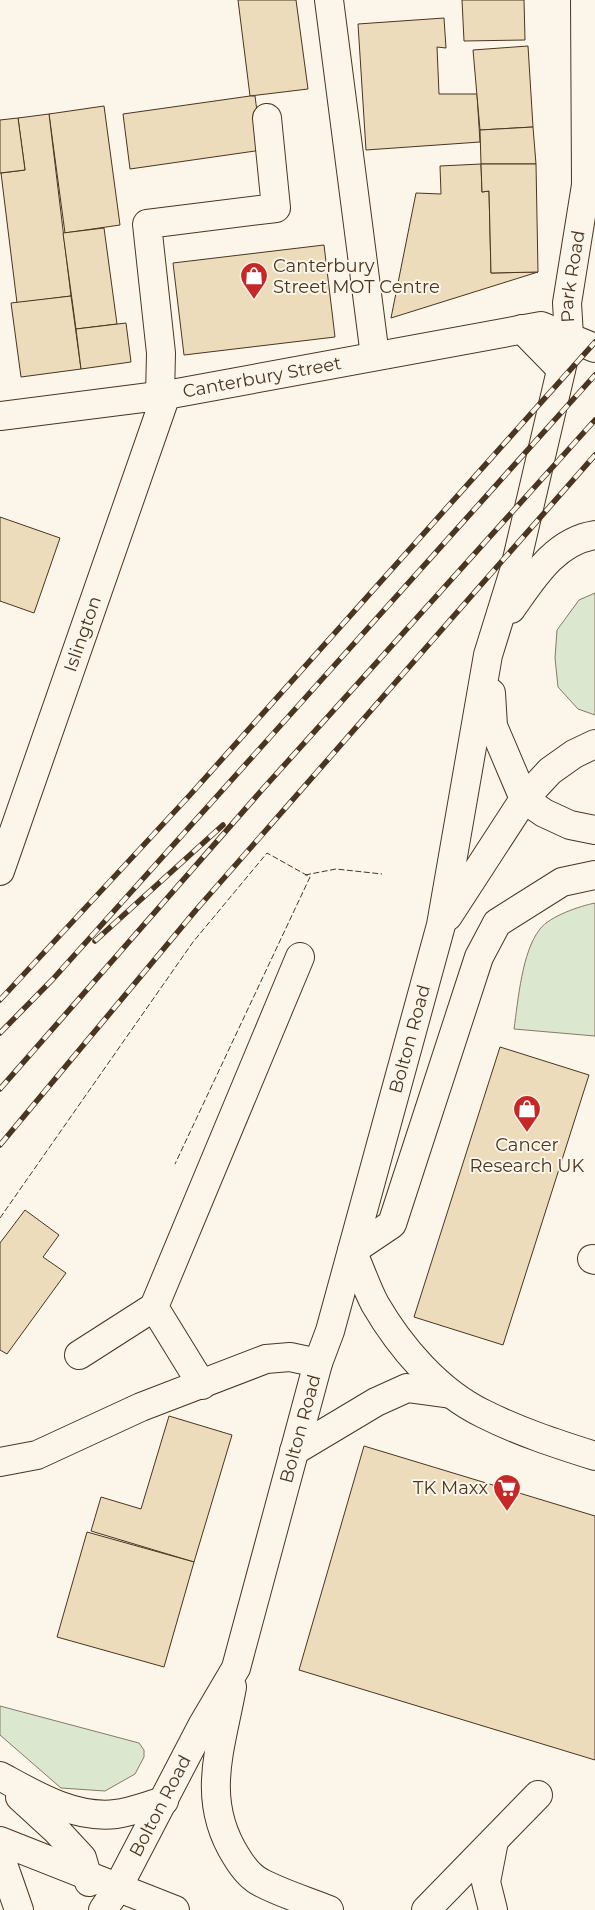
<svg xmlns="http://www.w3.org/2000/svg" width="595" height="1910" viewBox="0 0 595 1910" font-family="Montserrat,sans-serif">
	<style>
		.green { fill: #dce7d0; stroke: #887966 }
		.building { fill: #ecdcbc; stroke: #4a3520 }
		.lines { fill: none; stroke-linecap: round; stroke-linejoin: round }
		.minor-casing { stroke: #4a3520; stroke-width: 30 }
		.highway-casing { stroke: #4a3520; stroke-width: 30 }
		.minor { stroke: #fbf6e9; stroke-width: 28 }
		.highway { stroke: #fbf6e9; stroke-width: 28 }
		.rail-casing { stroke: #4a3520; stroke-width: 5.5 }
		.rail { stroke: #fbf6e9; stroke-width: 4; stroke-dasharray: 11; stroke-linecap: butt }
		.fence { stroke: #4a3520; stroke-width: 1; stroke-dasharray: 6 2.5; stroke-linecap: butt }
		.labels { text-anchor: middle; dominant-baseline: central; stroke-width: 4; stroke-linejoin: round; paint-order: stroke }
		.poi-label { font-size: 18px; fill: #4a3520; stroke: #fbf6e9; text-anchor: start }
		.street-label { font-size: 18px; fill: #4a3520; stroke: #fbf6e9 }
	</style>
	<rect width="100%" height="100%" fill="#fbf6e9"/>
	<g class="green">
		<polygon points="595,593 595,715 578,709 558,687 555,658 557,630 579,600"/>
		<path d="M595 903V1036L514 1029C518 1001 522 951 540 929 550 916 580 906 595 903Z"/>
		<polygon points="0,1706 139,1743 144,1750 144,1757 135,1774 105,1791 61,1788 0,1735"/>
	</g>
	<g class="building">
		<polygon points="238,0 296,0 308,89 250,96"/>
		<polygon points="462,0 524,0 525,40 464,41"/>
		<polygon points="444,18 446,48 437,47 439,94 477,94 480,142 366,150 358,24"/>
		<polygon points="528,46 533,127 480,130 473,50"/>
		<polygon points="250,96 255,96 262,150 130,169 123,114"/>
		<polygon points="104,106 120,225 65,233 49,114"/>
		<polygon points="49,114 71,296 17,303 1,173 25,170 18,118"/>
		<polygon points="18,118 25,170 0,173 0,120"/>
		<polygon points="533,127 536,164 481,164 480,130"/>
		<polygon points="481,164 482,192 489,191 491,273 538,272 391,318 416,193 441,194 440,166"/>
		<polygon points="481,164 536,164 538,272 491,273 489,191 482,192"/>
		<polygon points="104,228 117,324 76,329 63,233"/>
		<polygon points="324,245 335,337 184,355 173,263"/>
		<polygon points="71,296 81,369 21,377 11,303"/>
		<polygon points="126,323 131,362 81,369 76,329"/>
		<polygon points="0,517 60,538 34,613 0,601"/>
		<polygon points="500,1047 589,1075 503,1345 414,1317"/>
		<polygon points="25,1210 59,1235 43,1257 66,1273 7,1354 0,1350 0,1243"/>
		<polygon points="169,1416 232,1435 194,1562 91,1531 101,1497 141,1509"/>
		<polygon points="364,1446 595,1516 595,1760 299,1670"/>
		<polygon points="87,1532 194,1562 164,1667 57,1637"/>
	</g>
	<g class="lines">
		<defs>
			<g id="minor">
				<polyline points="329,0 375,356"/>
				<polyline points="522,329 561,369"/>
				<path id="s1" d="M569 336 567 303 586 185 585 0"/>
				<polyline points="160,396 161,353 147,224 276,208 267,118"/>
				<path id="s2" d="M0 416 166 395 541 326 595 348"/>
				<path id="s3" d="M0 871 166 395"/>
				<path d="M352 1251C360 1268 366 1287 375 1304 400 1347 438 1392 484 1414 520 1432 557 1444 595 1456"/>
				<polyline points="592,1259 595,1260"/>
				<polyline points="79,1355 154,1307"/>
				<polyline points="202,1385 154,1307 300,957"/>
				<polyline points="294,1451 376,1402 407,1388 451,1394"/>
				<polyline points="0,1462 37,1455 141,1407 266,1359 290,1357 318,1363"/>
				<polyline points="426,1910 538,1795"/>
				<polyline points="493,1910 486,1882 494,1841"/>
			</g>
			<g id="highway">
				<path d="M511 609C533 578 555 541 595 535"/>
				<polyline points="491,693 493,726 524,799 544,813 570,825 595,830"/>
				<polyline points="448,916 524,799 550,771 574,754 595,744"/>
				<polyline points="352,1251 392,1224 479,957 497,923 562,882 595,875"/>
				<path d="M232 1687C221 1748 200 1799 236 1856 242 1866 251 1878 262 1883 283 1894 307 1901 329 1910"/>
				<path d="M0 1776C35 1795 74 1819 116 1814 132 1812 149 1805 164 1801"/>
				<polyline points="20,1797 57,1831 82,1858 89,1882"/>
				<polyline points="0,1841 175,1910"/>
				<polyline points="0,1862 4,1867 19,1910"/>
				<path id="s4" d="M103 1910 117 1889 203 1724 236 1668 318 1363 330 1331 441 925 488 655 515 568 569 336"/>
			</g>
		</defs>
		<use href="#minor" class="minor-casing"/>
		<use href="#highway" class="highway-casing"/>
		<use href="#minor" class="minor"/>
		<use href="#highway" class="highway"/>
		<defs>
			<g id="rail">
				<polyline points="95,941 223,825"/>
				<polyline points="0,1000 190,795 595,342"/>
				<polyline points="0,1033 53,979 595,375"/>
				<polyline points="0,1089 261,791 595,420"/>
				<polyline points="0,1145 196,910 595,455"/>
			</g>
		</defs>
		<use href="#rail" class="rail-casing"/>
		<use href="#rail" class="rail"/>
		<g class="fence">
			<polyline points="305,875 336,869 382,874"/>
			<polyline points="0,1218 193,942 267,853 310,877 175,1164"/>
		</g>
	</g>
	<defs>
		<symbol id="shop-pin" viewBox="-11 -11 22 30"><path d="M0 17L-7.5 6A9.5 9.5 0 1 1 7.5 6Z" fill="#c62828" stroke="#fbf6e9"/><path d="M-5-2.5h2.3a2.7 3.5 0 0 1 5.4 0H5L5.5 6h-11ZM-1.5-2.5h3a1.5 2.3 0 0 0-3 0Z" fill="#fff"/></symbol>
		<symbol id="supermarket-pin" viewBox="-11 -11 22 30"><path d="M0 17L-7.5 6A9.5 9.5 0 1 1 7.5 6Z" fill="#c62828" stroke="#fbf6e9"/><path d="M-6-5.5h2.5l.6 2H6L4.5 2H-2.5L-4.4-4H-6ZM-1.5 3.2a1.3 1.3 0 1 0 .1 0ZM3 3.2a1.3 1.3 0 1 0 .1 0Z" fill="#fff"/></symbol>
	</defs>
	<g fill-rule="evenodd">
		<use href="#shop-pin" x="238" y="260" width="32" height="43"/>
		<use href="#shop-pin" x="511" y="1093" width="32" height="43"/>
		<use href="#supermarket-pin" x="491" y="1472" width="32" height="43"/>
	</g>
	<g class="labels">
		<g class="poi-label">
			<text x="273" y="266">Canterbury<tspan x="273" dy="21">Street MOT Centre</tspan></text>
			<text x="527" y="1145" text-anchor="middle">Cancer<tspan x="527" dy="21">Research UK</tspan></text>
			<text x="488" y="1488" text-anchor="end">TK Maxx</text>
		</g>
		<g class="street-label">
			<text stroke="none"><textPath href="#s1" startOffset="60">Park Road</textPath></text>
			<text stroke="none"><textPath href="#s2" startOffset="265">Canterbury Street</textPath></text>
			<text stroke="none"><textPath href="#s3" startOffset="251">Islington</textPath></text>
			<text stroke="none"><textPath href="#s4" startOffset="929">Bolton Road</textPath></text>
			<text stroke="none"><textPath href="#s4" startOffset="524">Bolton Road</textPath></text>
			<text stroke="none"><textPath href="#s4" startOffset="119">Bolton Road</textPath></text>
		</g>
	</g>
</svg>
